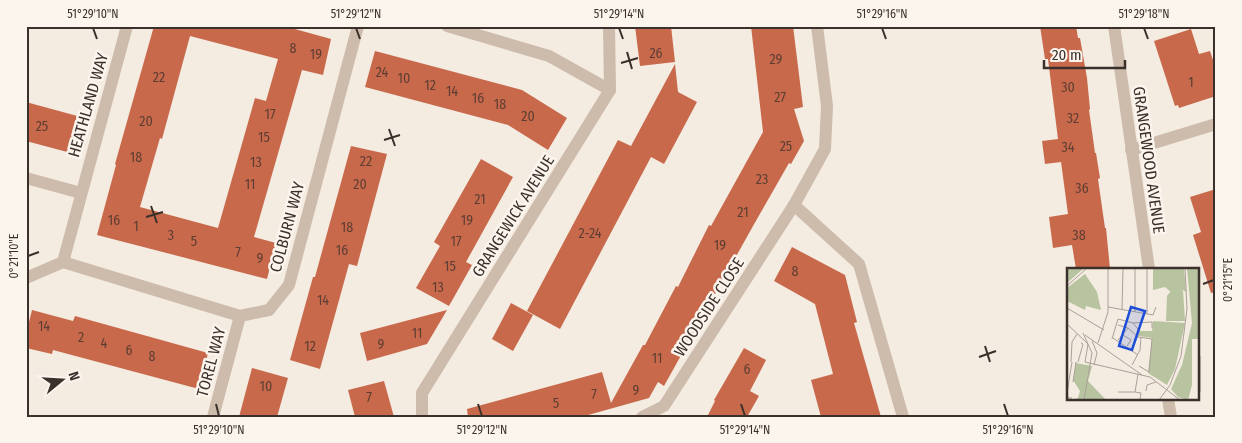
<svg xmlns="http://www.w3.org/2000/svg" width="1242" height="443" viewBox="0 0 1242 443" font-family="'Fira Sans Condensed',sans-serif">
	<style>
		.building { fill: #c8694b; fill-rule: evenodd }
		.lines { fill: none; stroke-linecap: round; stroke-linejoin: round }
		.minor { stroke: #cdbbac; stroke-width: 12 }
		.ticks { fill: none; stroke: #3b302b; stroke-width: 2 }
		.labels { text-anchor: middle; dominant-baseline: central; stroke-width: 5; stroke-linejoin: round; paint-order: stroke }
		.number-label { font-size: 14px; fill: #5e3e33 }
		.street-label { font-size: 16px; fill: #3b302b; stroke: #fbf5ee }
		.inset-road { fill: none; stroke: #aaa098; stroke-width: 1 }
		.view { fill: #1d4ed8; fill-opacity: 0.15; stroke: #1d4ed8; stroke-width: 2.5 }
		.inset-edge { fill: none; stroke: #3b302b; stroke-width: 2.5 }
		.neatline { fill: none; stroke: #3b302b; stroke-width: 2 }
		.ticks-label { font-size: 12px; text-anchor: middle; fill: #3b302b }
	</style>
	<rect width="100%" height="100%" fill="#f4ebe1"/>
	<g class="building">
		<path d="M154 26H284L331 39 323 75 302 70 254 237 276 243 267 279 97 235 116 165 115 164ZM190 36 278 59 266 101 255 98 218 228 140 207 160 138 162 139Z"/>
		<polygon points="635,26 671,26 675,62 640,66"/>
		<polygon points="751,26 793,26 803,107 794,109 804,141 791,164 789,163 753,226 664,386 658,382 649,398 581,417 468,417 467,409 602,372 611,403 643,345 645,345 676,286 678,287 709,225 711,226 763,132"/>
		<polygon points="1040,26 1076,26 1078,38 1080,38 1087,78 1090,109 1089,110 1095,153 1096,153 1100,178 1098,179 1105,228 1106,228 1110,269 1076,269 1072,245 1053,248 1049,217 1068,214 1061,162 1045,164 1042,141 1058,139 1048,59 1045,59"/>
		<polygon points="1191,29 1199,54 1210,51 1216,69 1216,96 1179,108 1178,105 1175,106 1154,41"/>
		<polygon points="375,51 522,90 567,118 548,150 508,125 365,87"/>
		<polygon points="675,64 678,92 697,102 664,164 651,157 560,329 527,311 618,140 631,146"/>
		<polygon points="26,102 81,117 71,153 26,141"/>
		<polygon points="351,146 387,154 357,266 349,264 320,369 290,360 313,277 315,277"/>
		<polygon points="481,159 513,177 466,262 472,265 449,306 416,288 440,246 434,242"/>
		<polygon points="1216,189 1216,292 1211,293 1193,235 1201,232 1190,197"/>
		<polygon points="792,247 845,275 857,322 854,323 881,417 821,417 811,380 833,374 815,304 774,281"/>
		<polygon points="511,303 533,315 513,351 492,339"/>
		<polygon points="32,310 73,321 75,316 208,353 199,389 53,350 52,354 26,348 26,334"/>
		<polygon points="447,310 427,344 367,361 360,333"/>
		<polygon points="744,348 766,360 750,391 759,396 747,417 707,417 715,401 714,400"/>
		<polygon points="252,368 288,378 277,417 239,417"/>
		<polygon points="384,381 394,417 355,417 348,390"/>
	</g>
	<g class="lines">
		<g class="minor">
			<polyline points="447,26 549,56 610,90"/>
			<polyline points="817,26 827,106 825,149 794,205 859,264 903,417"/>
			<polyline points="1114,26 1149,269"/>
			<polyline points="1131,150 1216,124"/>
			<polyline points="26,178 81,193"/>
			<polyline points="63,262 240,316 269,310 289,285 358,26"/>
			<polyline points="26,278 63,262 127,26"/>
			<polyline points="1168,399 1171,417"/>
			<polyline points="213,417 240,316"/>
			<polyline points="422,417 422,393 610,90 609,26"/>
			<polyline points="642,417 664,406 794,205"/>
		</g>
	</g>
	<path class="ticks" d="M93 28 97 39M356 28 360 39M619 28 623 39M882 28 886 39M1144 28 1148 39M627 52 632 69M621 63 638 58M389 129 395 146M384 140 400 135M151 206 157 223M146 217 163 212M28 256 39 252M1203 284 1214 280M985 346 990 362M979 357 996 351M216 404 219 416M478 404 482 416M741 404 745 416M1004 404 1008 416"/>
	<g class="labels">
		<g class="number-label">
			<text x="293" y="48">8</text>
			<text x="656" y="53">26</text>
			<text x="316" y="54">19</text>
			<text x="776" y="59">29</text>
			<text x="382" y="72">24</text>
			<text x="159" y="77">22</text>
			<text x="404" y="78">10</text>
			<text x="1191" y="82">1</text>
			<text x="430" y="85">12</text>
			<text x="1068" y="87">30</text>
			<text x="452" y="91">14</text>
			<text x="780" y="97">27</text>
			<text x="478" y="98">16</text>
			<text x="500" y="104">18</text>
			<text x="270" y="114">17</text>
			<text x="528" y="116">20</text>
			<text x="1073" y="118">32</text>
			<text x="146" y="121">20</text>
			<text x="42" y="126">25</text>
			<text x="264" y="137">15</text>
			<text x="786" y="146">25</text>
			<text x="1068" y="147">34</text>
			<text x="136" y="157">18</text>
			<text x="366" y="161">22</text>
			<text x="256" y="162">13</text>
			<text x="762" y="179">23</text>
			<text x="250" y="184">11</text>
			<text x="360" y="184">20</text>
			<text x="1082" y="188">36</text>
			<text x="480" y="199">21</text>
			<text x="743" y="212">21</text>
			<text x="114" y="220">16</text>
			<text x="467" y="220">19</text>
			<text x="136" y="226">1</text>
			<text x="347" y="227">18</text>
			<text x="590" y="233">2-24</text>
			<text x="171" y="235">3</text>
			<text x="1079" y="235">38</text>
			<text x="194" y="241">5</text>
			<text x="456" y="241">17</text>
			<text x="720" y="245">19</text>
			<text x="342" y="250">16</text>
			<text x="238" y="252">7</text>
			<text x="260" y="258">9</text>
			<text x="450" y="266">15</text>
			<text x="795" y="271">8</text>
			<text x="438" y="287">13</text>
			<text x="323" y="300">14</text>
			<text x="44" y="326">14</text>
			<text x="417" y="333">11</text>
			<text x="81" y="337">2</text>
			<text x="104" y="343">4</text>
			<text x="381" y="344">9</text>
			<text x="310" y="346">12</text>
			<text x="129" y="350">6</text>
			<text x="152" y="356">8</text>
			<text x="657" y="358">11</text>
			<text x="747" y="369">6</text>
			<text x="266" y="386">10</text>
			<text x="636" y="390">9</text>
			<text x="594" y="394">7</text>
			<text x="369" y="397">7</text>
			<text x="556" y="403">5</text>
		</g>
		<g class="street-label">
			<text transform="translate(88 105) rotate(-74)">HEATHLAND WAY</text>
			<text transform="translate(1149 160) rotate(82)">GRANGEWOOD AVENUE</text>
			<text transform="translate(513 216) rotate(-58)">GRANGEWICK AVENUE</text>
			<text transform="translate(287 227) rotate(-75)">COLBURN WAY</text>
			<text transform="translate(709 307) rotate(-57)">WOODSIDE CLOSE</text>
			<text transform="translate(211 362) rotate(-75)">TOREL WAY</text>
		</g>
	</g>
	<g transform="translate(1067 268)">
		<rect width="132" height="132" fill="#f4ebe1"/>
		<path d="M0 0H17L0 15ZM97 0H117L119 24 116 22 105 25 98 19 86 22V1ZM120 0H132V71H125V117L121 132 111 129 104 121 115 97 125 55ZM86 53 118 55 108 101 100 117 81 105 85 70 72 68V63H85ZM9 95 25 98 21 113 39 132H6L11 130 13 123 6 112Z" fill="#b8c4a0"/>
		<path d="M18 6 30 24 34 42 19 38 18 42 0 33V20ZM116 22 118 53H99L100 28 103 24Z" fill="#b8c4a0"/>
		<path class="inset-road" d="M80 0V46M0 18 20 0M41 39 86 47 89 39M0 40 37 62M55 42 56 0M68 44V0M51 51 66 55 85 54V60M66 55 71 61V69M0 56 21 76 18 94 83 109 113 132M51 57 61 60 71 69M16 65 25 85 17 132M18 67 75 107M56 67 64 72 60 78M71 69 85 71 82 104 72 98M46 70 71 87M45 71 51 51M51 72 61 60M25 73 30 85 27 97M31 75 41 44V0M133 88V124M4 94 5 74 10 66M5 94 0 125 1 130H5M11 94 16 76 14 75M65 97 73 82 74 69M71 106 68 124 74 125 73 131M6 114 9 94M79 123 80 117 89 114M51 124H68M92 132 103 117 114 88 120 41 118 0"/>
		<path class="view" d="M64 39 78 43 65 82 52 78Z"/>
		<rect width="132" height="132" class="inset-edge"/>
	</g>
	<rect width="1242" height="443" fill="none" stroke="#fbf5ee" stroke-width="55"/>
	<g transform="translate(62 380) rotate(72)" stroke="#fbf5ee" stroke-width="4" paint-order="stroke">
	<path d="M0-4L9 19L0 12L-9 19Z" fill="#3b302b"/>
	<text y="-8" font-size="14" font-weight="bold" text-anchor="middle" fill="#3b302b">N</text>
	</g>
	<path d="M1044 60v8h81v-8" fill="none" stroke="#3b302b" stroke-width="2.5"/>
	<text x="1052" y="60" font-size="15" fill="#3b302b" stroke="#fbf5ee" stroke-width="4" paint-order="stroke">20 m</text>
	<rect x="28" y="28" width="1186" height="388" class="neatline"/>
	<g class="ticks-label">
		<text x="93" y="18">51°29'10"N</text>
		<text x="356" y="18">51°29'12"N</text>
		<text x="619" y="18">51°29'14"N</text>
		<text x="882" y="18">51°29'16"N</text>
		<text x="1144" y="18">51°29'18"N</text>
		<text transform="translate(14 256) rotate(-90)" y="4">0°21'10"E</text>
		<text transform="translate(1228 280) rotate(-90)" y="4">0°21'15"E</text>
		<text x="219" y="434">51°29'10"N</text>
		<text x="482" y="434">51°29'12"N</text>
		<text x="745" y="434">51°29'14"N</text>
		<text x="1008" y="434">51°29'16"N</text>
	</g>
</svg>
